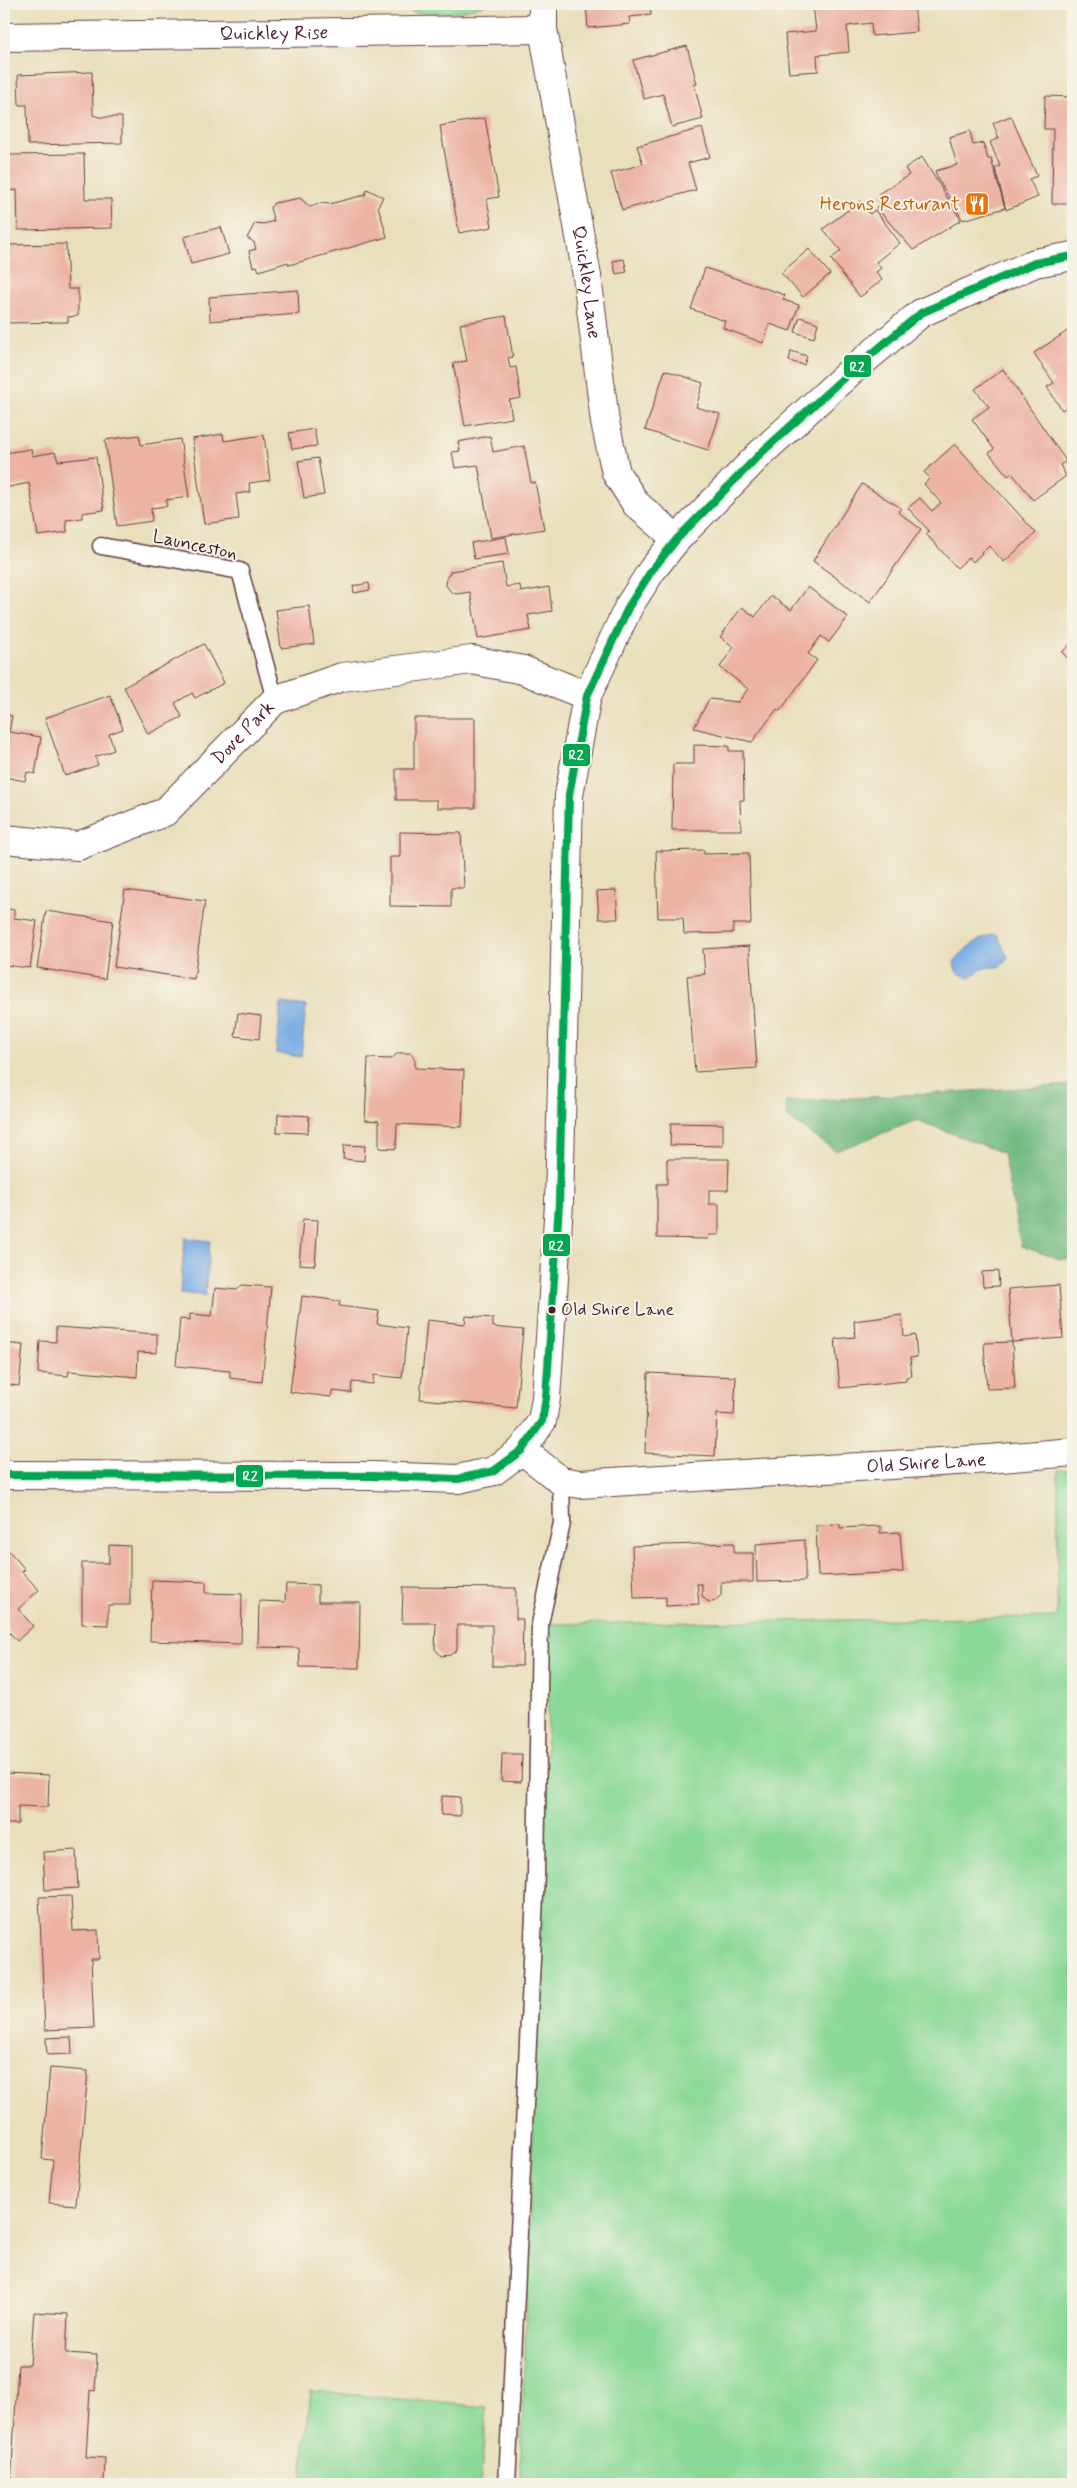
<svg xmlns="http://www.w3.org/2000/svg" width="1077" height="2488" viewBox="0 0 1077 2488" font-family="Mynerve,sans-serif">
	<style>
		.green { fill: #8bd997; stroke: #6a7c61 }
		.forest { fill: #70b980; stroke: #5d6c56 }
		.water { fill: #78ace5; stroke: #616688 }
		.building { fill: #ecb3a4 }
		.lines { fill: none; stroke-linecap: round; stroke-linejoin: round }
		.service-casing { stroke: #623c41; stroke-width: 19 }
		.minor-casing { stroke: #623c41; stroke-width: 30 }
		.tertiary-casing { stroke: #623c41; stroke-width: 30 }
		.service { stroke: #fff; stroke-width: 16 }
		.minor { stroke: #fff; stroke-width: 28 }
		.tertiary { stroke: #fff; stroke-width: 28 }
		.bus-1-casing { stroke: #f7f3e8; stroke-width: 11 }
		.bus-1 { stroke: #00a651; stroke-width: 8 }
		.bus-dot { fill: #4a1f2b; stroke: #f7f3e8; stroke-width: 2 }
		.labels { text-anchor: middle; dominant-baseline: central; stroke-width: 4; stroke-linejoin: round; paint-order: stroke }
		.bus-label { font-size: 18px; fill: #4a1f2b; stroke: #f7f3e8; text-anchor: start }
		.street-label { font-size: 19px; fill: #4a1f2b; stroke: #f7f3e8 }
		.food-label { font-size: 19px; fill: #c56008; stroke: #f7f3e8; text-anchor: end }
		.line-badge { stroke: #f7f3e8; stroke-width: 2 }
		.badge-label { font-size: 14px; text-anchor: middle; font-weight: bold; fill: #fff }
	</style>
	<rect width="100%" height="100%" fill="#f7f3e8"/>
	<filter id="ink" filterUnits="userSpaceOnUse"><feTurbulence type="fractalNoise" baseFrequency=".02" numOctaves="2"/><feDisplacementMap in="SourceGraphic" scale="10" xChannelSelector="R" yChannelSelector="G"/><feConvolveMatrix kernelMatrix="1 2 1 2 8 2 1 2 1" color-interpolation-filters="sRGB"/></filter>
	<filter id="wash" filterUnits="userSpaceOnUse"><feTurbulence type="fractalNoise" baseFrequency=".0096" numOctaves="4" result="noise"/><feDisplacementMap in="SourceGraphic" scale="20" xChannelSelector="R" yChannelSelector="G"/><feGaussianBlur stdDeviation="1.12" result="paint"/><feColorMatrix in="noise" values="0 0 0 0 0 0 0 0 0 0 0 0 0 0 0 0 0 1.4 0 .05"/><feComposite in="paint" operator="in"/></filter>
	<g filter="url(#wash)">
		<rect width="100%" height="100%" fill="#e9dfbb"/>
		<g class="green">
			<path d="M410 4H485C460 14 439 14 412 12Z"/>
			<polygon points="1058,1470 1073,1470 1073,2484 520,2484 551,1624 1057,1617"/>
			<polygon points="311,2391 487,2407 480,2484 301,2483"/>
		</g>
		<polygon class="forest" points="1073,1085 1073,1259 1059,1259 1021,1246 1003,1153 917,1120 836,1151 787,1117 786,1102"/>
		<g class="water">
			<path d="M997 934 1008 957C999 973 998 964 985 968 970 973 974 984 956 971L954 962C965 948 979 937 997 934Z"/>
			<polygon points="281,1003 306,1006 301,1057 276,1053"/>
			<polygon points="185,1238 210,1241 205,1296 180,1293"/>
		</g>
		<g id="blocks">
			<g class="building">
				<polygon points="586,4 650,4 651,15 629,17 630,24 588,28"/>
				<polygon points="813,4 914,4 917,32 872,36 871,23 847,26 849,52 817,55 818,71 789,73 785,34 816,31"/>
				<polygon points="687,46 697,84 694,84 703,119 672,127 663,94 644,99 633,60"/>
				<polygon points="92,72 93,115 99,117 122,117 122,143 28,145 27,105 19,105 18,75"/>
				<polygon points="1045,96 1073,97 1073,204 1052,204 1053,129 1044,129"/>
				<polygon points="1011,116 1037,176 1029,179 1038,197 1006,210 995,168 1000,166 990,142 999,138 993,123"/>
				<polygon points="485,118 499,197 487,199 492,227 459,233 440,126"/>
				<polygon points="702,128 710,157 688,163 696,190 622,210 611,173 643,164 637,146"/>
				<polygon points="970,131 973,145 983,143 988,159 991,159 1005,208 963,220 939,181 935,171 957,165 949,137"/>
				<polygon points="84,154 85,199 111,199 112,228 18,230 17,190 7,191 6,155"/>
				<polygon points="922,157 961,220 913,250 876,207 884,202 878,194 909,175 905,168"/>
				<polygon points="367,189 383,197 378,206 387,237 289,265 288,262 259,271 257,266 253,267 249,251 256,249 254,242 247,238 255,223 264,224 274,221 270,208 274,203 300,198 310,207 321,203 329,204 365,195"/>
				<polygon points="860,201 870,214 875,210 900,243 876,262 881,268 876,272 882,280 860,297 831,259 841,251 823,229"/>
				<polygon points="221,227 229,254 191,264 184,237"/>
				<polygon points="66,244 68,289 78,289 78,316 68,317 68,322 4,323 4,245"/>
				<polygon points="809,249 830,274 803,297 781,273"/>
				<polygon points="624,259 627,272 616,274 613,261"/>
				<polygon points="705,268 785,295 783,300 799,305 790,331 770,324 763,343 723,328 725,321 691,309"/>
				<polygon points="298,290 299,314 210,321 209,297"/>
				<polygon points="506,316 513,357 508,358 510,368 516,367 521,398 509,400 512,418 465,426 453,363 467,361 460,324"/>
				<polygon points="800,317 818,323 814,338 795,332"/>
				<polygon points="1072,328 1073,403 1062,410 1047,387 1054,383 1034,353"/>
				<polygon points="791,351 807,356 804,365 789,361"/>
				<polygon points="1003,369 1066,461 1060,465 1066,476 1033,500 1012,473 1008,476 989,453 994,449 972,419 989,407 975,389"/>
				<polygon points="665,370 703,383 696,407 720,414 708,450 645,430"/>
				<polygon points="314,429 317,446 292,449 289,433"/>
				<polygon points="223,434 224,441 264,435 270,480 249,483 250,492 236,494 239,519 204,524 192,439"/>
				<polygon points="139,435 141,445 180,439 189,497 166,500 167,506 151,508 152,521 117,526 105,440"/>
				<polygon points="490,436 493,452 524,446 531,483 535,482 544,529 491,538 478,465 455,468 452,452 460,451 458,442"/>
				<polygon points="955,444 1036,533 1004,562 989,546 973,562 969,557 957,568 926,534 929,531 908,508 920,498 932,511 941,503 924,484 930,478 924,472"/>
				<polygon points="31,449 32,456 55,452 58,461 96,457 104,510 82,513 82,518 66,520 67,532 38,536 29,483 4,488 4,453"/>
				<polygon points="318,458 324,495 304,498 298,461"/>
				<polygon points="862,484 901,508 898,512 921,529 870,602 813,561"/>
				<polygon points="506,537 509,554 474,559 471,543"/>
				<polygon points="502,563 506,587 520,585 521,592 549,587 552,611 528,615 531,630 478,639 470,592 457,594 451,592 446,585 447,577 451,571"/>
				<polygon points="369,583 370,590 354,593 353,586"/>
				<polygon points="808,587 848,617 829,642 821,636 808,654 817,660 780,711 777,709 752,742 694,728 709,699 738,702 748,689 720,667 734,647 720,637 742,607 755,617 771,596 791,610"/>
				<polygon points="309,606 314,644 281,648 276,610"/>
				<polygon points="1073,642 1073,664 1062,652"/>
				<polygon points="204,644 224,683 195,698 192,693 175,703 182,717 148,734 124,687"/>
				<polygon points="110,695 123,729 109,734 114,750 95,757 98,765 65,776 45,718"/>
				<polygon points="4,714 12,716 9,732 41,737 35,774 27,772 25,781 4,777"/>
				<polygon points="414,718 475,718 475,808 437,808 437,800 396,800 396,769 414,769"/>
				<polygon points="694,745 729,746 729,751 743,751 744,800 740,800 741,830 672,830 673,764 694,764"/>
				<polygon points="400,832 461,833 464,888 451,888 451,907 390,906 390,857 400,857"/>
				<polygon points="704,850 704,854 749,853 751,924 733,924 733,933 684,934 683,918 658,918 656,851"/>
				<polygon points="125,890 205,901 194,979 114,967"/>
				<polygon points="616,890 618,919 599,919 597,891"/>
				<polygon points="4,908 14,910 14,918 37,921 30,968 4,965"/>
				<polygon points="46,911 113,921 105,979 37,968"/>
				<polygon points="749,946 757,1068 695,1072 687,976 705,974 703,949"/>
				<polygon points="238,1013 261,1016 259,1039 235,1036"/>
				<polygon points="398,1053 411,1053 415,1060 415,1068 464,1070 462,1127 397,1124 396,1149 379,1148 379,1121 365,1120 368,1058 391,1059"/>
				<polygon points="278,1114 309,1116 308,1133 277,1132"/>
				<polygon points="671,1123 723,1124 723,1146 670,1145"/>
				<polygon points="344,1145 365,1146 364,1161 343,1159"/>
				<polygon points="667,1159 729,1159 728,1190 709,1190 709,1204 719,1204 719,1235 709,1235 708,1239 657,1238 657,1184 667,1184"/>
				<polygon points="303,1219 318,1220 315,1265 299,1264"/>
				<polygon points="998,1271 999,1286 983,1287 982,1272"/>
				<polygon points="242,1285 271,1287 262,1382 230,1378 230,1371 176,1366 180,1319 190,1320 190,1314 212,1316 215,1288 237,1290"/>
				<polygon points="1059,1285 1063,1338 1012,1342 1008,1289"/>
				<polygon points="302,1296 340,1301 339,1306 379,1311 377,1324 407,1328 402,1378 374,1375 373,1384 352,1382 351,1393 332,1391 331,1397 290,1392"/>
				<polygon points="902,1315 904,1337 915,1335 917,1357 910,1358 912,1376 906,1377 906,1381 840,1388 835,1339 855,1337 854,1321"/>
				<polygon points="466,1316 493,1318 493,1327 523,1330 516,1408 420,1399 427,1320 465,1324"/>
				<polygon points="56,1327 157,1334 157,1353 138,1352 137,1377 69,1371 68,1376 38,1373 40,1341 56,1342"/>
				<polygon points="1012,1342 1015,1388 987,1389 984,1343"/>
				<polygon points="4,1343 23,1345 19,1386 4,1384"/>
				<polygon points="648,1373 736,1377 734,1415 717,1414 715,1456 645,1453"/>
				<polygon points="840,1524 840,1528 880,1526 880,1533 900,1532 903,1572 818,1576 816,1525"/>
				<polygon points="805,1540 805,1581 757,1582 756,1544"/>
				<polygon points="734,1543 734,1553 753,1553 753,1582 721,1582 721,1595 714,1602 707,1601 702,1596 702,1584 697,1584 699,1604 666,1606 666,1597 634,1598 632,1546"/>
				<polygon points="109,1545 130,1546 130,1605 108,1605 108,1625 82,1624 82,1563 109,1563"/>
				<polygon points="9,1551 25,1569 22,1572 39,1590 18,1609 33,1626 17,1641 4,1626 4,1556"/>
				<polygon points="152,1580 206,1582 206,1593 242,1594 241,1644 150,1641"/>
				<polygon points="286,1584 318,1585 318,1602 360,1602 359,1668 300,1667 299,1648 258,1647 259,1601 285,1602"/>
				<polygon points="403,1587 516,1588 516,1619 523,1619 522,1666 492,1666 492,1625 457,1625 457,1650 450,1655 441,1656 435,1649 436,1623 402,1623"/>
				<polygon points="502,1754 522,1754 521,1782 501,1781"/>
				<polygon points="4,1773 49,1775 48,1807 18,1806 18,1824 4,1824"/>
				<polygon points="442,1796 460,1797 460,1816 441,1815"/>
				<polygon points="76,1850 78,1888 45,1890 43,1852"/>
				<polygon points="71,1896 73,1931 98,1930 99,1959 91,1959 94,2028 45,2030 39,1897"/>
				<polygon points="71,2037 72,2054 47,2055 46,2038"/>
				<polygon points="50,2068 88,2071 76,2205 49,2203 53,2160 42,2159"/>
				<polygon points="34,2312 68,2314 66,2353 97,2355 95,2391 90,2390 86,2457 105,2458 104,2484 11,2484 18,2365 30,2365"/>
			</g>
		</g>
	</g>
	<g filter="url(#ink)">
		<use href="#blocks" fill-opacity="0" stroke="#623c41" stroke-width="1"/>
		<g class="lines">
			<defs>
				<g id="service">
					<polyline points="101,546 240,571 275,700"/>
					<polyline points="507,2484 536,1874 540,1624 562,1523 561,1481"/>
				</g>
				<g id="minor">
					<path id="s1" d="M543 4V29L587 276 605 422 616 473 636 504 677 539"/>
					<path id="s2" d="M4 37 543 29"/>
					<path id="s3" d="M4 839 78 846 165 812 275 700 342 677 472 660 523 670 587 696"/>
					<path id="s4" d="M522 1450 561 1481 580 1484 989 1459 1073 1452"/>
				</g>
				<polyline id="tertiary" points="4,1475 372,1476 458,1479 494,1471 522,1450 542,1421 546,1398 559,1204 569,795 587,696 629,606 652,570 677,539 761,453 850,372 921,313 1035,263 1073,256"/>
			</defs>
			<use href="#service" class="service-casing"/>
			<use href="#minor" class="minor-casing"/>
			<use href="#tertiary" class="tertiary-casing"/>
			<use href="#service" class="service"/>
			<use href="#minor" class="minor"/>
			<use href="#tertiary" class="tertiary"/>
			<defs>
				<polyline id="bus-1" points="4,1475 372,1476 458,1479 494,1471 522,1450 542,1421 546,1398 559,1204 569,795 587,696 629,606 652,570 677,539 761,453 850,372 921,313 1035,263 1073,256"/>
			</defs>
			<use href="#bus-1" class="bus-1-casing"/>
			<use href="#bus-1" class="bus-1"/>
		</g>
	</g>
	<defs>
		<symbol id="restaurant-square" viewBox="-11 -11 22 22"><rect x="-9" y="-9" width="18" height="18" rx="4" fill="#e8710a" stroke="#f7f3e8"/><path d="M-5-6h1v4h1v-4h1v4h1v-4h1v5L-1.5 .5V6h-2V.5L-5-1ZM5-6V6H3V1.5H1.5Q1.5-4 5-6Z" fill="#fff"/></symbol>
	</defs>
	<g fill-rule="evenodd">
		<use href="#restaurant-square" x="963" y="190" width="28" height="28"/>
	</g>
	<circle class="bus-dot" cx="552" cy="1310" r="4.5"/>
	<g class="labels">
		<g class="bus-label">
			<text x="561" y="1310">Old Shire Lane</text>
		</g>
		<g class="street-label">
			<text stroke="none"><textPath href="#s2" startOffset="270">Quickley Rise</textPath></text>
			<text stroke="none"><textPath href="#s1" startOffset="282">Quickley Lane</textPath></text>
			<text transform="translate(195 545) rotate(12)">Launceston</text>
			<text stroke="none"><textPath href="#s3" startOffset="279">Dove Park</textPath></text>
			<text stroke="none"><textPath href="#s4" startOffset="416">Old Shire Lane</textPath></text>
		</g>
		<g class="food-label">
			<text x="960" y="204">Herons Resturant</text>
		</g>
	</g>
	<g class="line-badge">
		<rect x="843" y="354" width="29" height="24" rx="5" fill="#00a651"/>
		<rect x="562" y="743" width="29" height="24" rx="5" fill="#00a651"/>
		<rect x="542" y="1233" width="29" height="24" rx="5" fill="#00a651"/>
		<rect x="235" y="1464" width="29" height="24" rx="5" fill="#00a651"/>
	</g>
	<g class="badge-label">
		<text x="857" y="371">R2</text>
		<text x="576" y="759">R2</text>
		<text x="556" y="1250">R2</text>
		<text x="250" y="1480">R2</text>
	</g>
	<rect width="1077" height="2488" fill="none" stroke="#f7f3e8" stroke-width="20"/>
</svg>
